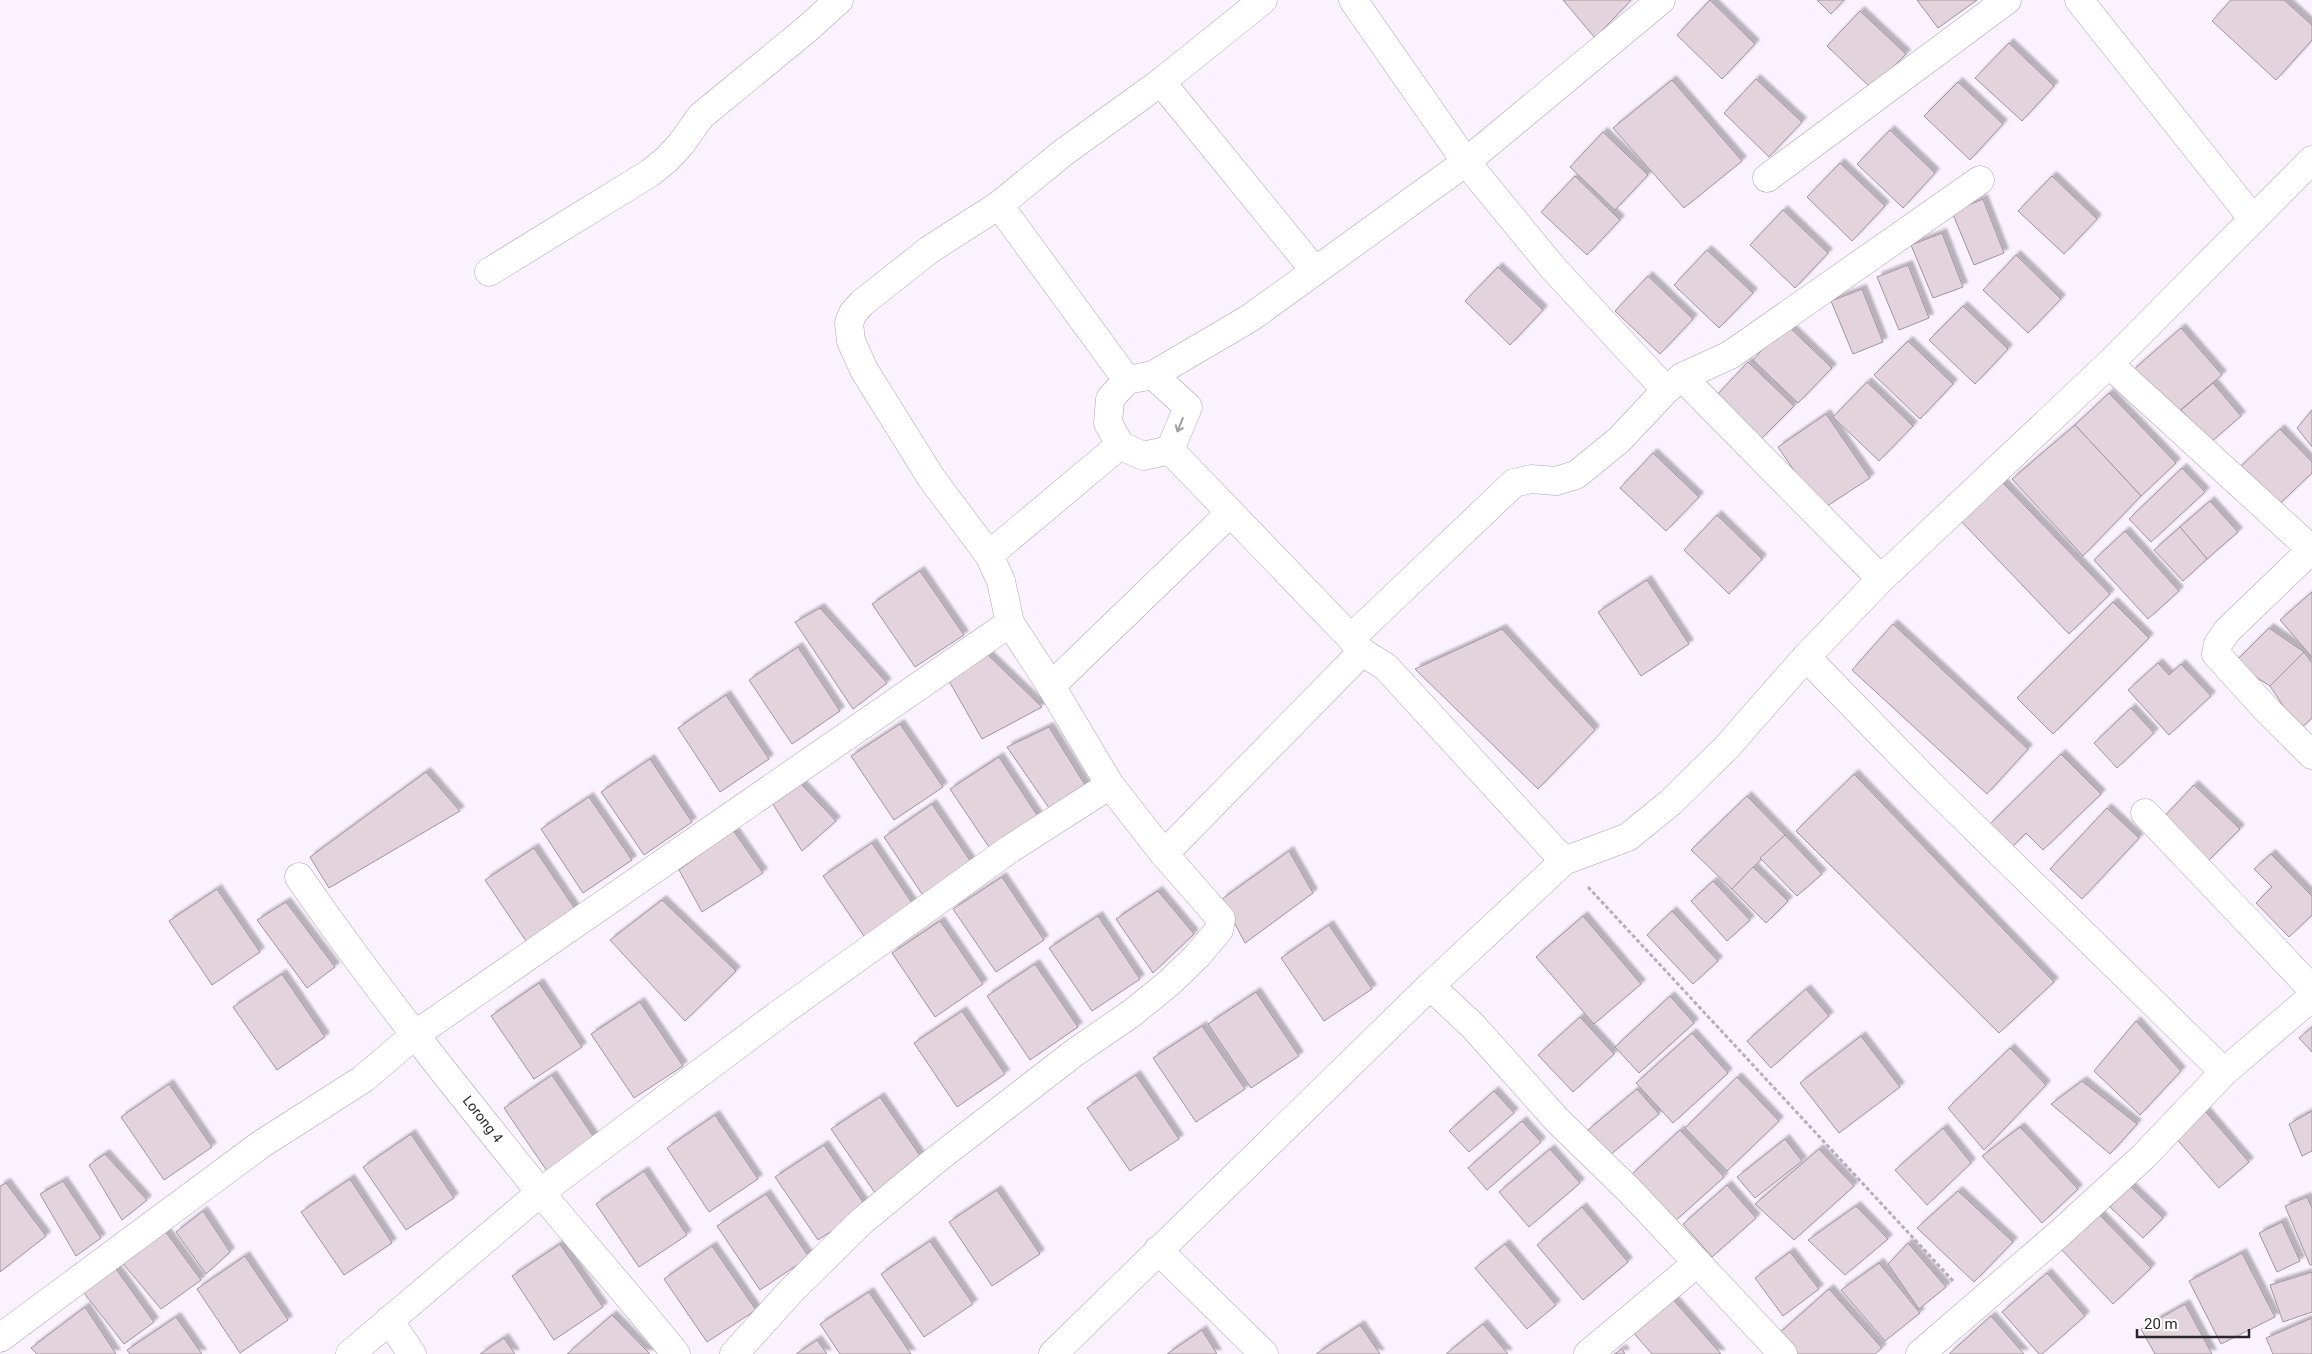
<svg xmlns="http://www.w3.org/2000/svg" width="2312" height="1354" viewBox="0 0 2312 1354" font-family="Roboto,sans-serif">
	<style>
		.building { fill: #e3d3dd; stroke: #a2939d; filter: url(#shadow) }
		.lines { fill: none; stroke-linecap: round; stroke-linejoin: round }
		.minor-casing { stroke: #aea4b2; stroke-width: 29 }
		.tertiary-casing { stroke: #aea4b2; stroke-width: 29 }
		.path { stroke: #b6afb9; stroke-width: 3; stroke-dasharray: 4 2.5; stroke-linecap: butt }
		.minor { stroke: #fff; stroke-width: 28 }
		.tertiary { stroke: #fff; stroke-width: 28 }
		.oneway { stroke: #9f9ea0 }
		.labels { text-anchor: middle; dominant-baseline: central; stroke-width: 5; stroke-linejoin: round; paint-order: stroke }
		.street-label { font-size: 14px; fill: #2a272c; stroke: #fff }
	</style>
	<defs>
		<filter id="shadow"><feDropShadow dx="4.5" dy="-4.5" stdDeviation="1" flood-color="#0004"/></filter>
	</defs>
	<rect width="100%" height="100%" fill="#faf2fe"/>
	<g class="building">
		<polygon points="1563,0 1631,0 1595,38"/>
		<polygon points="1710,0 1755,44 1722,79 1677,35"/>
		<polygon points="1817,0 1844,0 1831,14"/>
		<polygon points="1917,0 1977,0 1938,28"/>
		<polygon points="2231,0 2284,0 2312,25 2312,40 2276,80 2212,21"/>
		<polygon points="1860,11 1906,54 1872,89 1827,46"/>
		<polygon points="2009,43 2054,86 2022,121 1975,78"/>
		<polygon points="1756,79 1802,122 1769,157 1724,113"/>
		<polygon points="1672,80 1742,161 1684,208 1613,128"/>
		<polygon points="1958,82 2003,124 1970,160 1924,116"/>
		<polygon points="1890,130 1935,173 1903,208 1857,164"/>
		<polygon points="1603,132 1648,175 1615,210 1570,167"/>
		<polygon points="1840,163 1885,206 1852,241 1807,197"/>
		<polygon points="1575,176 1620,220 1587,255 1541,212"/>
		<polygon points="2052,176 2097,219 2064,254 2018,211"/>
		<polygon points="1983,199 2004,253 1974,265 1952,212"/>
		<polygon points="1783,210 1828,253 1795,288 1750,245"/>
		<polygon points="1942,233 1963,287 1933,298 1911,245"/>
		<polygon points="1707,250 1753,293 1719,328 1674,285"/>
		<polygon points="2016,255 2061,299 2028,333 1983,290"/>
		<polygon points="1908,265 1929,318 1899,330 1877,277"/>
		<polygon points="1498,267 1543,310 1510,345 1465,301"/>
		<polygon points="1648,276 1693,319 1660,354 1615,311"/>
		<polygon points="1862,289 1883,342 1853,354 1831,301"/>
		<polygon points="1963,306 2008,349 1975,384 1929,340"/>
		<polygon points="1786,324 1832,368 1798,403 1753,360"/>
		<polygon points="2181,328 2222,375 2172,417 2132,371"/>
		<polygon points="1908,341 1953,384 1920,419 1874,375"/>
		<polygon points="1748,362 1794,406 1760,440 1715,397"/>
		<polygon points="1867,382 1913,426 1879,461 1833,417"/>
		<polygon points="2213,383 2241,416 2210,443 2181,410"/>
		<polygon points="2109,393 2176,463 2141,496 2075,425"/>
		<polygon points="2312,410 2312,447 2297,428"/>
		<polygon points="1826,414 1870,478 1821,510 1778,447"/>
		<polygon points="2075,425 2141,496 2083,556 2012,479"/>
		<polygon points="2280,429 2312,462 2312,473 2273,510 2236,471"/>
		<polygon points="1653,453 1699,497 1666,531 1620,488"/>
		<polygon points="2182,468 2205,492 2151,542 2129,519"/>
		<polygon points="2000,480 2110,594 2069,634 1959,519"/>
		<polygon points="2210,501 2238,532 2207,559 2180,527"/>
		<polygon points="1717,515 1762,559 1729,594 1684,550"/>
		<polygon points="2180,527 2207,559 2183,581 2154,550"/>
		<polygon points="2125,531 2179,591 2148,619 2094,560"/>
		<polygon points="920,571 964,635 915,667 872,604"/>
		<polygon points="1647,580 1689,644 1641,676 1598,612"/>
		<polygon points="2312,592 2312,657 2280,620"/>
		<polygon points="2113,602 2149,638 2053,734 2017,698"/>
		<polygon points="820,608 887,683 853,709 795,622"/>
		<polygon points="1893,624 2028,749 1987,794 1852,670"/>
		<polygon points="2269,628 2304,652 2270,686 2234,663"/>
		<polygon points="1502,629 1595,730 1538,789 1415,669"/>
		<polygon points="798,647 840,711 792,744 749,680"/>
		<polygon points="2304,652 2312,663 2312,718 2299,730 2270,686"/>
		<polygon points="988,655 1042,707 982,739 949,681"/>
		<polygon points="2158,663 2169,675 2181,664 2211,696 2169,735 2128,690"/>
		<polygon points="726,695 769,759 720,792 678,728"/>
		<polygon points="2131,708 2154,733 2117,768 2094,743"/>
		<polygon points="900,724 943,787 894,820 851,756"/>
		<polygon points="1049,727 1087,788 1049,808 1007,747"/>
		<polygon points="2061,754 2101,794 2043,850 2026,833 2011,848 1989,825"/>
		<polygon points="999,757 1041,821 993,853 950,789"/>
		<polygon points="650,759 692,822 644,855 601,792"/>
		<polygon points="426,772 460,811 329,888 310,857"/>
		<polygon points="1854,774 2054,982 1999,1033 1796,831"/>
		<polygon points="800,783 836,821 802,851 771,801"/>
		<polygon points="2194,785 2240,829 2206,863 2161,820"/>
		<polygon points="1747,796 1785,835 1732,889 1691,850"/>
		<polygon points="589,797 632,860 583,893 541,829"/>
		<polygon points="932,804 975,868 926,900 884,837"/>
		<polygon points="2107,808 2139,838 2082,899 2050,869"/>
		<polygon points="733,830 763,873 702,912 679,870"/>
		<polygon points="1785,835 1822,874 1797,896 1760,858"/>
		<polygon points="872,843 914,906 866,939 823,876"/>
		<polygon points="534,848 577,912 528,944 485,880"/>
		<polygon points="1289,851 1313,893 1245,943 1222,899"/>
		<polygon points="2271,854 2312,896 2312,915 2289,937 2256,903 2272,887 2254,869"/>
		<polygon points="1753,867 1788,901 1766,923 1732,889"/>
		<polygon points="1002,877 1044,940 996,972 953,909"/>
		<polygon points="1713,881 1750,920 1727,941 1691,901"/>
		<polygon points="217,889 260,952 212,985 169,921"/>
		<polygon points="1158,891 1194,934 1153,973 1116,919"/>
		<polygon points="662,900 736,971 685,1021 610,940"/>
		<polygon points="286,902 335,967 307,988 257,920"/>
		<polygon points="1672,911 1718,961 1693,984 1647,935"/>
		<polygon points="1098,916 1140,979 1092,1011 1049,948"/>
		<polygon points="1583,916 1641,984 1594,1024 1536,957"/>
		<polygon points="940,921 983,984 935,1017 892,953"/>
		<polygon points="1329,925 1372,989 1324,1021 1281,958"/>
		<polygon points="1035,964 1078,1027 1030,1060 987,996"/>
		<polygon points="282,974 325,1037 277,1070 233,1007"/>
		<polygon points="539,983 582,1047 534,1079 491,1016"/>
		<polygon points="1806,989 1829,1016 1771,1068 1747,1041"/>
		<polygon points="1256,992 1299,1056 1251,1088 1208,1024"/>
		<polygon points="1670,996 1694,1023 1639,1073 1615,1047"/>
		<polygon points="640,1002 683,1066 634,1098 591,1034"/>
		<polygon points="962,1011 1005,1074 957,1107 914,1043"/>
		<polygon points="1580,1017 1614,1054 1573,1092 1538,1055"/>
		<polygon points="2136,1021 2181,1071 2140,1115 2094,1071"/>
		<polygon points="1202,1026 1245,1089 1196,1122 1153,1058"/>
		<polygon points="2312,1027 2312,1052 2299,1038"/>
		<polygon points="1692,1033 1728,1073 1673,1123 1636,1083"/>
		<polygon points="1861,1036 1900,1087 1839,1133 1800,1083"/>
		<polygon points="2010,1048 2046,1085 1984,1150 1948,1108"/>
		<polygon points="552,1075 595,1139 547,1171 504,1108"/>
		<polygon points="1136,1075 1179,1139 1130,1171 1087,1108"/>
		<polygon points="1737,1077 1779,1121 1727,1171 1685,1128"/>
		<polygon points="2082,1081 2137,1124 2110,1154 2051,1104"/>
		<polygon points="169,1084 212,1147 164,1180 121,1117"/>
		<polygon points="1637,1089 1659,1114 1610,1155 1588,1130"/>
		<polygon points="1494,1091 1514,1113 1469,1152 1449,1131"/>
		<polygon points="880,1097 923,1160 875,1193 831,1129"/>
		<polygon points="2205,1111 2249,1162 2219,1188 2175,1137"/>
		<polygon points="2312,1111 2312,1151 2302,1156 2289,1124"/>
		<polygon points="715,1115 758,1179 709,1212 667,1148"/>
		<polygon points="1522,1121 1541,1142 1487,1190 1468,1168"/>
		<polygon points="2020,1127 2078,1189 2042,1223 1982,1156"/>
		<polygon points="1943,1128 1971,1163 1927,1205 1895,1170"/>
		<polygon points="1680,1130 1724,1177 1674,1222 1631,1175"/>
		<polygon points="411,1134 454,1198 406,1230 363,1167"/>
		<polygon points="1785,1139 1802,1161 1755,1198 1737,1177"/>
		<polygon points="824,1145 867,1208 818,1240 775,1177"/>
		<polygon points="1550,1149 1580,1183 1529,1227 1499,1192"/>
		<polygon points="1819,1149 1854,1186 1794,1240 1755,1204"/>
		<polygon points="105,1154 147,1200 122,1220 89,1165"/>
		<polygon points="644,1171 687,1235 639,1267 596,1204"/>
		<polygon points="350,1179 392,1243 344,1275 301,1212"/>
		<polygon points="63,1181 101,1238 76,1256 40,1194"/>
		<polygon points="6,1183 46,1236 0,1272 0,1186"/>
		<polygon points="1727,1185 1756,1218 1712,1257 1683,1224"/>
		<polygon points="2130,1186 2163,1218 2143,1238 2110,1207"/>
		<polygon points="997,1190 1040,1254 992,1286 949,1222"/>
		<polygon points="1958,1191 2013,1242 1974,1282 1917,1228"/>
		<polygon points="766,1194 809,1257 760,1290 717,1226"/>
		<polygon points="2307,1197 2312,1208 2312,1265 2310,1265 2285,1206"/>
		<polygon points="1856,1206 1888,1239 1845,1275 1808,1240"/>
		<polygon points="1582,1207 1628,1262 1583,1300 1537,1245"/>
		<polygon points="203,1211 230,1252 206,1274 176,1232"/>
		<polygon points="2097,1212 2151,1268 2113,1304 2060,1248"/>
		<polygon points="2282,1222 2300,1261 2277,1272 2259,1233"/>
		<polygon points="165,1231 201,1280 161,1309 120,1260"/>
		<polygon points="930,1241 973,1304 924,1337 881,1274"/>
		<polygon points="1908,1243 1946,1287 1919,1309 1888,1264"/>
		<polygon points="560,1244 603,1307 554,1340 512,1276"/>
		<polygon points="1505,1244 1556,1305 1527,1329 1475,1268"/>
		<polygon points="712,1246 756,1310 707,1342 664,1279"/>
		<polygon points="1790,1252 1819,1289 1783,1316 1755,1278"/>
		<polygon points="2242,1253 2275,1317 2221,1344 2189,1281"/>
		<polygon points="245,1256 288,1320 240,1353 197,1289"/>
		<polygon points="111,1262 154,1322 124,1344 80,1288"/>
		<polygon points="1879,1263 1920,1313 1885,1341 1841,1290"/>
		<polygon points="2312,1272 2312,1312 2283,1322 2270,1285"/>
		<polygon points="2047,1273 2085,1316 2042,1354 2039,1354 2002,1312"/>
		<polygon points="1829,1289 1882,1348 1875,1354 1794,1354 1776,1336"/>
		<polygon points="869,1292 911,1354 840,1354 820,1324"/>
		<polygon points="1670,1296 1721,1354 1652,1354 1631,1330"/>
		<polygon points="2185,1304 2212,1354 2155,1354 2141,1329"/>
		<polygon points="85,1307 116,1354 37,1354 31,1348"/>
		<polygon points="612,1315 650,1354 567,1354"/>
		<polygon points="1991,1316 2024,1354 1949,1354"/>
		<polygon points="176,1317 202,1354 130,1354 127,1350"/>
		<polygon points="2312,1318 2312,1354 2273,1354 2266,1338"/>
		<polygon points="1483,1324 1508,1354 1446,1354"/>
		<polygon points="1360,1325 1380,1354 1316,1354"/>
		<polygon points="1202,1330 1217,1354 1167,1354"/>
		<polygon points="504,1338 515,1354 480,1354"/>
		<polygon points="817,1340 827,1354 796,1354"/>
		<polygon points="1622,1349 1625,1354 1614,1354"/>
	</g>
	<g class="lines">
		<defs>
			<g id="minor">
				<polyline points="1353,0 1466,162 1553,268 1666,390"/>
				<polyline points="2079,0 2253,219"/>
				<polyline points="1161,82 1315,271"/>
				<polyline points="1767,178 2007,0"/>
				<polyline points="489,272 650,173 667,159 681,144 701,116 807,29 839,0"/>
				<polyline points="2109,364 2312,550"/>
				<polyline points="1153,375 1188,407 1170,450 1143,456 1120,445 1108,423 1110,399 1127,380 1153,375 1250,318 1466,162 1661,0"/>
				<polyline points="1682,377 1881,579"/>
				<polyline points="1127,380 999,205 1064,152 1161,82 1263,0"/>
				<polyline points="1170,450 1351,638 1362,652 1386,667 1564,861"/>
				<polyline points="2312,549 2227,631 2218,644 2216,654 2266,709 2312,755"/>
				<polyline points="989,555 1120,445"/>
				<polyline points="1351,638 1514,483 1531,479 1556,481 1576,475 1619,440 1666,390 1682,377 1730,355 1980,180"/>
				<polyline points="1806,657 1926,780 2224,1072"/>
				<polyline points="1051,686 1230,513"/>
				<polyline points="2145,813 2312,989"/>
				<polyline points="1164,854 1362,652"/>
				<path d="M299 877C374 986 457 1089 540 1192 585 1246 632 1299 676 1354"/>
				<polyline points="1430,986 1472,1025 1557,1120 1629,1190 1783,1354"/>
				<polyline points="1158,1250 1264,1354"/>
				<polyline points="389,1320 412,1354"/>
				<polyline points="0,1338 260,1145 363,1079 416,1034 1010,623"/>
				<polyline points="350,1354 541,1192 779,1014 1010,849 1110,785"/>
				<polyline points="734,1354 790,1292 861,1222 937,1159 1074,1053 1132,1013 1169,983 1197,956 1219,930 1221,919 1164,854 1110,785 1051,686 1010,623 1001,581 989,555 932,479 864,370 851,341 849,323 853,313 862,303 929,250 999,205"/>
				<polyline points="1588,1354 1697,1263"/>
				<polyline points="1920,1354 2060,1233 2143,1157 2224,1072 2312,997"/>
			</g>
			<polyline id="tertiary" points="1053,1354 1430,986 1564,861 1628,837 1671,802 1726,748 1806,657 1881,579 2109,364 2312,160"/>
		</defs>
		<use href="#minor" class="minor-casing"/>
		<use href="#tertiary" class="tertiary-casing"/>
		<polyline class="path" points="1588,887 1954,1282"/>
		<use href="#minor" class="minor"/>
		<use href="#tertiary" class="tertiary"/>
	</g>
	<defs><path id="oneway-shaft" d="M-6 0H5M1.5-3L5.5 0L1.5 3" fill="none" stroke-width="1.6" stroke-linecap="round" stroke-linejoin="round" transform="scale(1.25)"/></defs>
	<use class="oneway" href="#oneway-shaft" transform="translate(1180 425) rotate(112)"/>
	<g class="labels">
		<g class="street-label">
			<text transform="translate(483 1119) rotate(52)">Lorong 4</text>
		</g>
	</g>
	<path d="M2137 1329v8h112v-8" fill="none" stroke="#2a272c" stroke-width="2.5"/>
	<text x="2144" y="1329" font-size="15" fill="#2a272c" stroke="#ffffff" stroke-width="4" paint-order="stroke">20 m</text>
</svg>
